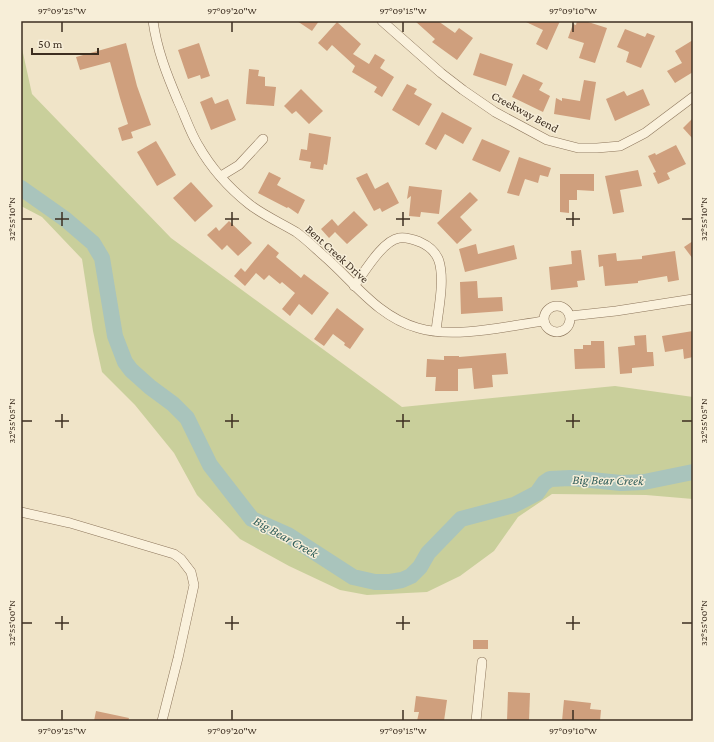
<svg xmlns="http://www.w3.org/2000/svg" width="714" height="742" viewBox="0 0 714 742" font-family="'Crimson Pro',serif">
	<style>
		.green { fill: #c9cf9b }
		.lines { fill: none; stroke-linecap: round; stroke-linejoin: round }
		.river { stroke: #a9c4bc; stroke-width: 16 }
		.building { fill: #cf9f7d }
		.street-casing { stroke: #8d765c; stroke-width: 10 }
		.street { stroke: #faf1dc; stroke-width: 9 }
		.ticks { fill: none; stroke: #3d2e20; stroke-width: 1.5 }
		.labels { text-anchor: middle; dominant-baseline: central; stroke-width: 3; stroke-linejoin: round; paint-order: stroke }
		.street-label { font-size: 12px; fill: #3d2e20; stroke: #f7eed8 }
		.water-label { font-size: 13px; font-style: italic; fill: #2f5d5a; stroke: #f7eed8 }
		.neatline { fill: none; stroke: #3d2e20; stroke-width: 1.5 }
		.ticks-label { font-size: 10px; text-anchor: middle; fill: #3d2e20 }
	</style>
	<rect width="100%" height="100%" fill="#f0e4c8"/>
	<polygon class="green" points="21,44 32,94 171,238 402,407 615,386 693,397 693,499 646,495 552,494 518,517 494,551 460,576 427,592 367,595 340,590 289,566 240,539 197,495 174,453 135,405 102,372 93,331 82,259 42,217 21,206"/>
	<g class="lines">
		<polyline class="river" points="21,188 65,219 93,243 102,258 115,336 125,362 131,370 150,387 173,404 187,418 210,465 252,519 288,535 353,577 375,582 390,582 402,580 411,576 420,567 428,553 461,519 514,505 537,493 544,483 550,479 571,478 621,483 644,482 693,472"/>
	</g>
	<g class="building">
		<polygon points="297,21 319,21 312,31"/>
		<polygon points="415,21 438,21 455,33 459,28 473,38 457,60 432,42 435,39"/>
		<polygon points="524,21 560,21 547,50 536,44 543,30"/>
		<polygon points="577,21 585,21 607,28 595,63 579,58 584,43 568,38 573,24 576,25"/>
		<polygon points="337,22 361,44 353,54 369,64 375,54 385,60 380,68 394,77 382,97 374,92 377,87 352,72 355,66 332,45 327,51 318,43"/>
		<polygon points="625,29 645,37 647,33 655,36 641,68 626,62 629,52 617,47"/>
		<polygon points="693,40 693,72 675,83 667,71 682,63 675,51"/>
		<polygon points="126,43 137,86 151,125 131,132 133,138 122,141 118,128 128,124 120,98 110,62 80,70 76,57"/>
		<polygon points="199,43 210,76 201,79 200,75 188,79 178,50"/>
		<polygon points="480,53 513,64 506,86 473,75"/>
		<polygon points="249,69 259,70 258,76 265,77 265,86 276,87 274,106 246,104"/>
		<polygon points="523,74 543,83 539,90 550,96 543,112 512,97"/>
		<polygon points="584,80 596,82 590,120 554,114 556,98 562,101 562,98 580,101"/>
		<polygon points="407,84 417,89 414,94 432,104 419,126 392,110"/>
		<polygon points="301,89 323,111 309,124 296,111 292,114 284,106"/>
		<polygon points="643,89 650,105 615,121 606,99 624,91 627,96"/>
		<polygon points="212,97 215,104 228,99 236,120 211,130 200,102"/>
		<polygon points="442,112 472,128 463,144 445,134 436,150 425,144"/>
		<polygon points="693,118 693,139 683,128"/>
		<polygon points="309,133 331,137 327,165 324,164 323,170 310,168 311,162 299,160 301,149 307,150"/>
		<polygon points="482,139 510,151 500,172 472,160"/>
		<polygon points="156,141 176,175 157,186 137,152"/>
		<polygon points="676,145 686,164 667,173 670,179 658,184 653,173 656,172 648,156 655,153 656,155"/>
		<polygon points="519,157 551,168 548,177 540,175 538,183 525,179 519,196 507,193"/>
		<polygon points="638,170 642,186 620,190 624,212 613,214 605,176"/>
		<polygon points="269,172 281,178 277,185 305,200 298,214 288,207 287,208 258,193"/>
		<polygon points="367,173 375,189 388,182 399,203 382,212 380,208 374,211 356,178"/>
		<polygon points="560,174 594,174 594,191 577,190 577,200 569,200 569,213 560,212"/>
		<polygon points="191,182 213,206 195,222 173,198"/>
		<polygon points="409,186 442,190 439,214 421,212 420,217 409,216 411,196 407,199"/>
		<polygon points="470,192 478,200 460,217 472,230 457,244 437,223"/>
		<polygon points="354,211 368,225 347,244 335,232 329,238 321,229 332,219 338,226"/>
		<polygon points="229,221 252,243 238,256 227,245 222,250 207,235 216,227 219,231"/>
		<polygon points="693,241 693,259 684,247"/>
		<polygon points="268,244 279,253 276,257 301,278 304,274 329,293 312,315 299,304 290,316 282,309 295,293 282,282 280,284 269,275 264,280 256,273 245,286 234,276 241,268 245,272"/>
		<polygon points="476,244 478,254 514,245 517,259 465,272 459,249"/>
		<polygon points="581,250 585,280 577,281 578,287 551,290 549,267 572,264 571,251"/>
		<polygon points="675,251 679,280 668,282 667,276 638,281 638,283 605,286 603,266 599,267 598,255 616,253 617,261 642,259 642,256"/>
		<polygon points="477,281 478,298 502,297 503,311 461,314 460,282"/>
		<polygon points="337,308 364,329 350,349 344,345 345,343 333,334 324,346 314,339"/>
		<polygon points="693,331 693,357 684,359 683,349 665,352 662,336"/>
		<polygon points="646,335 647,352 653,352 654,366 632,368 632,373 620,374 618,347 635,345 634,336"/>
		<polygon points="591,341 604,341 605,368 575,369 574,349 583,349 583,345 591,345"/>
		<polygon points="506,353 508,374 492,375 493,387 474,389 472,368 458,369 458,391 435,391 436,377 426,377 427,359 444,360 444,356 459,356 459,357"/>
		<rect x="473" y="640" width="15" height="9"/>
		<polygon points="508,692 530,693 529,721 507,721"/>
		<polygon points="416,696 447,700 444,721 417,721 419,712 414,712"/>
		<polygon points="564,700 591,703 590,709 601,710 600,721 562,721"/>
		<polygon points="96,711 129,718 128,721 94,721"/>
	</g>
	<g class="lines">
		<defs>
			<g id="street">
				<path d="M153 21C157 50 167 75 178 101 185 116 190 132 198 145 211 168 229 188 249 204 263 215 281 223 296 232 306 239 315 248 324 256 354 282 378 317 418 328 454 339 508 326 544 321"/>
				<polyline points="382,21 441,73 463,90 495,112 547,140 578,148 597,148 620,146 645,133 693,97"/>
				<polyline points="221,176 239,165 263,139"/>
				<path d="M354 286C364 273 382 241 399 238 405 237 415 240 420 242 429 246 436 252 439 261 445 281 438 311 436 331"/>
				<circle cx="557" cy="319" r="13"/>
				<polyline points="570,316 616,311 693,299"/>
				<polyline points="21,512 70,523 174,554 181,559 191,572 194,585 178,658 162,721"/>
				<polyline points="476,721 482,662"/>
			</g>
		</defs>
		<use href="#street" class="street-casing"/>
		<use href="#street" class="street"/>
	</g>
	<path class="ticks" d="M62 22V32M232 22V32M403 22V32M573 22V32M62 212V226M232 212V226M403 212V226M573 212V226M22 219H32M55 219H69M225 219H239M396 219H410M566 219H580M682 219H692M62 414V428M232 414V428M403 414V428M573 414V428M22 421H32M55 421H69M225 421H239M396 421H410M566 421H580M682 421H692M62 616V630M232 616V630M403 616V630M573 616V630M22 623H32M55 623H69M225 623H239M396 623H410M566 623H580M682 623H692M62 710V720M232 710V720M403 710V720M573 710V720"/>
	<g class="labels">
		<g class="street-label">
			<text transform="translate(525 112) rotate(28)">Creekway Bend</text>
			<text transform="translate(337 254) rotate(42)">Bent Creek Drive</text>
		</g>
		<g class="water-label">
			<text transform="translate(608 480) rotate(1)">Big Bear Creek</text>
			<text transform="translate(286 537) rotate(29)">Big Bear Creek</text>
		</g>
	</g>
	<rect width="714" height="742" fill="none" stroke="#f7eed8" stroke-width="44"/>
	<path d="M32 48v6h66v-6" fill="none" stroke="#3d2e20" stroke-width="2"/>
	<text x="38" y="48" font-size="12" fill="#3d2e20" stroke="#f7eed8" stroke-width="3" paint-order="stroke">50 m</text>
	<rect x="22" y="22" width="670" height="698" class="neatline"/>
	<g class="ticks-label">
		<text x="62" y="14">97°09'25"W</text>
		<text x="232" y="14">97°09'20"W</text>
		<text x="403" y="14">97°09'15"W</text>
		<text x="573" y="14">97°09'10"W</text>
		<text transform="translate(11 219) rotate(-90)" y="4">32°55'10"N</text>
		<text transform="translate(703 219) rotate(-90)" y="4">32°55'10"N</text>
		<text transform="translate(11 421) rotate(-90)" y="4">32°55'05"N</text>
		<text transform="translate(703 421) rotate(-90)" y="4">32°55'05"N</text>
		<text transform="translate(11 623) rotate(-90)" y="4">32°55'00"N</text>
		<text transform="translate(703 623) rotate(-90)" y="4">32°55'00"N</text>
		<text x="62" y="734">97°09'25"W</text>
		<text x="232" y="734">97°09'20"W</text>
		<text x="403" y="734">97°09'15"W</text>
		<text x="573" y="734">97°09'10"W</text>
	</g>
</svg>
